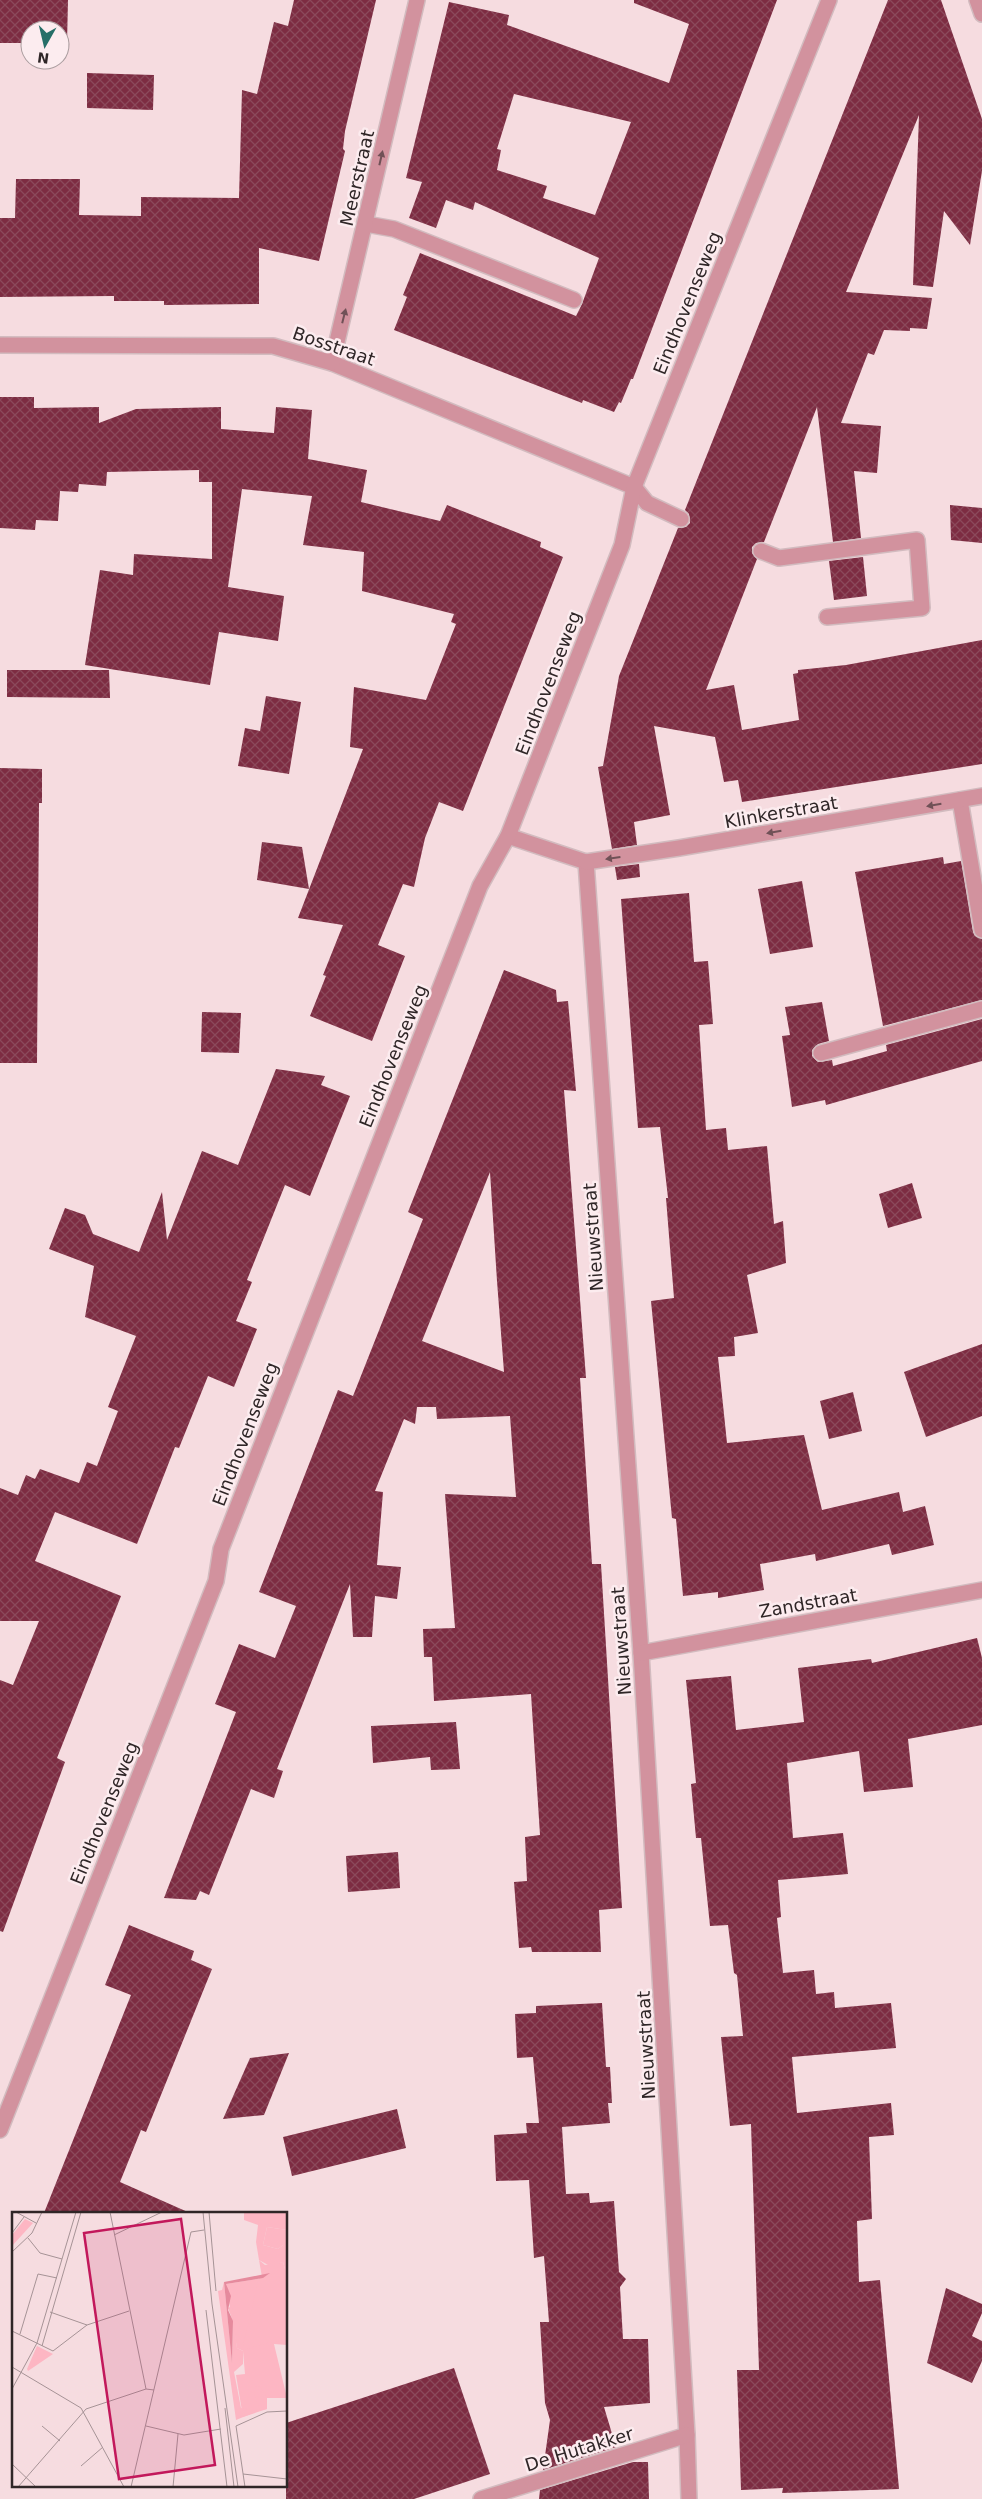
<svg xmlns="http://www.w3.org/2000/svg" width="982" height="2499" viewBox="0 0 982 2499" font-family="'DejaVu Sans',sans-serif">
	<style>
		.building { fill: url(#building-cross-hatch); fill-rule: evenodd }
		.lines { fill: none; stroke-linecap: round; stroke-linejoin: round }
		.lane-casing { stroke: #d2bbbf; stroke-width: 18 }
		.street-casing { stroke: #d2bbbf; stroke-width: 18 }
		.lane { stroke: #d2929e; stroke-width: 15 }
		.street { stroke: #d2929e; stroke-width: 15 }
		.oneway { fill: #705157 }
		.labels { text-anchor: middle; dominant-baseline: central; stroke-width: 5; stroke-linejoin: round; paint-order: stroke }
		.street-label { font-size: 18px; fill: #2f2627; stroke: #fcecef }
		.inset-road { fill: none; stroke: #a69396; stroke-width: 1 }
		.view { fill: #c2185b; fill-opacity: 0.15; stroke: #c2185b; stroke-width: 2.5 }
		.inset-edge { fill: none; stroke: #2f2627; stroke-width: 2.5 }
	</style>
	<defs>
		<pattern id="building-cross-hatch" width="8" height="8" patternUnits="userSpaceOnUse" patternTransform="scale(1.25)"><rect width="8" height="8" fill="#7d2c42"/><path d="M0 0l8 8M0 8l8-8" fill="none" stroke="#8b495b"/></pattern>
	</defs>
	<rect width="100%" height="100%" fill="#f6dce0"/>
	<g class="building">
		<polygon points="0,0 68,0 67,44 60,43 60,30 30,30 30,43 0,43"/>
		<polygon points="294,0 376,0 345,131 343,149 345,151 319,261 259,248 259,304 164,305 164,301 114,301 114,296 0,297 0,218 15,218 16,179 80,179 79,215 141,216 141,197 239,198 242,90 257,94 274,22 288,26"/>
		<path d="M634 0H777L633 379H631L621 403 619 402 614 412 583 400 582 403 394 330 407 297 403 295 420 253 576 316 582 304 599 258 475 202 473 210 446 200 436 228 409 218 422 182 406 178 449 2 509 15 507 25 669 83 689 24 634 3ZM514 94 631 122 595 215 543 198 547 186 497 170 501 150 497 149Z"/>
		<polygon points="888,0 941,0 982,119 982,171 970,245 944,211 933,287 913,285 919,115 846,292 932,298 927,329 910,328 910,331 884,330 874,355 868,353 841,423 881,426 877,473 854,471 861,538 833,542 817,407 764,542 756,543 752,547 752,553 757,559 706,690 734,685 742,730 799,720 793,674 798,673 798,670 846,665 982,640 982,764 742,802 738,780 724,782 715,737 654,726 670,815 634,822 637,845 612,849 598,767 603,766 619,676 678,528 686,527 690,523 689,514 685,510"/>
		<polygon points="87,73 154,75 153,110 87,108"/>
		<polygon points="0,397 34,397 34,408 99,407 99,423 136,409 221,407 221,429 274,433 276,407 312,410 308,459 367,470 361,502 440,521 447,505 541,542 540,547 563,557 463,811 439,802 425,838 414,887 403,884 378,945 405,956 372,1041 310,1016 326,976 323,975 343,925 298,918 363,749 350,747 354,687 426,700 456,624 451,622 454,614 362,591 364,552 303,545 312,496 242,489 228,587 284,596 278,641 219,632 210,685 85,665 100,570 133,575 134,554 212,559 212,482 199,482 199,470 107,472 106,486 79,484 78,492 60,491 58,521 36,520 35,530 0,528"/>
		<polygon points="950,505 982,508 982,543 951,540"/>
		<polygon points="863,557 867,596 834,600 829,561"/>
		<polygon points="7,670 109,670 110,698 7,697"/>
		<polygon points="266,696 301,702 289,774 238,766 245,728 260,731"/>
		<polygon points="0,768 42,769 42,803 39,803 37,1063 0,1063"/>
		<polygon points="262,842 302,847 309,889 257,880"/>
		<polygon points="943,857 944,864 961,861 973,932 975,936 982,939 982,1000 883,1026 855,872"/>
		<polygon points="639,864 640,877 617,880 615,867"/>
		<polygon points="802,881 813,947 770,954 758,889"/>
		<polygon points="689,893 694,962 708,961 713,1024 699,1025 706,1130 726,1128 728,1150 767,1146 774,1224 783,1221 786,1263 747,1275 758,1333 734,1337 735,1356 718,1357 727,1443 804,1435 822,1510 899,1492 903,1512 925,1506 934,1545 892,1555 889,1544 816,1561 815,1554 760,1564 764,1590 718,1598 718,1592 683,1596 676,1519 672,1518 651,1301 674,1298 666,1198 668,1198 660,1127 638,1128 621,899"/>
		<path d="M504 970 556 990 557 1002 568 1001 576 1091 564 1090 586 1378H580L592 1564H601L622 1908 599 1910 601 1952H532L531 1947 519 1948 514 1882 527 1881 525 1837 540 1835 531 1694 434 1701 432 1657H424L423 1629 455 1628 445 1494 516 1497 510 1416 437 1419 436 1407H417L415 1424 404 1419 375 1491 383 1492 377 1565 401 1567 397 1599 375 1596 372 1637H353L350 1584 277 1769 283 1771 274 1798 251 1789 209 1895 200 1891 196 1900 164 1898 236 1712 215 1704 239 1644 275 1658 296 1606 259 1592 338 1390 353 1396 423 1219 408 1212ZM490 1172 497 1281 504 1372 422 1341Z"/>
		<polygon points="822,1002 829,1041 818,1044 812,1050 812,1056 818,1062 832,1060 833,1066 887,1051 886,1045 982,1019 982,1061 826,1105 825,1100 792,1107 782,1036 790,1035 785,1007"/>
		<polygon points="202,1012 241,1013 239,1053 201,1052"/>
		<polygon points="276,1069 325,1076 321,1085 350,1096 310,1196 285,1185 247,1280 252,1282 236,1321 257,1329 234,1387 208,1376 179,1448 175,1447 137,1544 55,1512 35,1561 121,1596 57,1758 65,1762 3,1932 0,1931 0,1680 13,1685 39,1621 0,1621 0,1488 18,1495 26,1475 35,1479 40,1469 79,1483 87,1462 97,1466 118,1411 108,1407 136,1336 85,1317 94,1266 49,1249 65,1208 85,1215 93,1234 139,1252 162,1192 167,1240 202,1151 238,1165"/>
		<polygon points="912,1183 922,1218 888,1228 879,1194"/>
		<polygon points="982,1344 982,1416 926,1437 904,1372"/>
		<polygon points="853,1392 862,1431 829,1439 820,1401"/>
		<polygon points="977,1638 982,1658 982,1725 908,1739 913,1787 864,1792 859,1751 787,1763 793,1838 843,1833 848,1874 778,1880 781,1917 777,1918 783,1973 814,1970 816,1994 834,1992 835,2008 891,2003 896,2048 792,2057 797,2113 891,2103 894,2135 869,2137 872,2219 857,2221 859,2282 880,2280 899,2489 782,2493 783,2488 741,2490 737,2370 759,2370 751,2124 730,2126 721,2037 743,2036 737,1975 734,1973 728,1925 710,1926 701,1838 696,1838 691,1784 696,1783 686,1680 731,1676 736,1730 804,1722 798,1668 871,1659 872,1663"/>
		<polygon points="456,1722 460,1769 431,1770 430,1757 373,1763 371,1726"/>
		<polygon points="398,1852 400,1888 348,1892 346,1856"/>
		<polygon points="129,1925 194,1951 191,1960 212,1969 146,2132 141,2130 120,2182 190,2213 44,2213 131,1995 105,1985"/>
		<polygon points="602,2003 606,2067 610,2067 612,2103 608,2103 610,2123 562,2127 566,2194 589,2193 590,2203 614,2201 619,2272 626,2279 620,2287 623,2339 648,2339 650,2403 604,2407 616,2447 543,2470 550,2420 545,2403 540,2322 549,2322 544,2256 534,2258 529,2180 496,2181 494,2135 527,2133 526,2123 539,2123 533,2057 517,2058 515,2014 536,2013 536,2006"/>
		<polygon points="289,2053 264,2115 223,2119 250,2058"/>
		<polygon points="397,2109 406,2148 292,2176 283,2137"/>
		<polygon points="946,2288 982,2304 982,2313 972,2336 982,2341 982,2361 972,2383 927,2363"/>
		<polygon points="454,2368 490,2474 414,2499 286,2499 286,2423"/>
		<polygon points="633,2462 648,2462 649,2499 539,2499 540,2490"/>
	</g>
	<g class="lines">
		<defs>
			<g id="lane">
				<polyline points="366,224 394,229 574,300"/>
				<polyline points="634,487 647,503 681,519"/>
				<polyline points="761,551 779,558 917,540 922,608 827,617"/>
				<polyline points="960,800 982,930"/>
				<polyline points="821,1053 982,1009"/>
			</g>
			<g id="street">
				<polyline points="977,0 982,14"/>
				<polyline points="0,345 273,346 332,363 634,487"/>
				<polyline points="332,363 417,0"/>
				<polyline points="508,836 586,862 641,1653 687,2435 689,2499"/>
				<polyline points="586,862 679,848 982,796"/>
				<polyline points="641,1653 982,1590"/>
				<polyline points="0,2130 216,1581 221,1549 480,886 508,836 622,545 634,487 829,0"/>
				<polyline points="481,2499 687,2435"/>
			</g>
		</defs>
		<use href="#lane" class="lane-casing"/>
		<use href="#street" class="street-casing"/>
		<use href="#lane" class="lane"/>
		<use href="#street" class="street"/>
	</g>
	<defs><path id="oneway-solid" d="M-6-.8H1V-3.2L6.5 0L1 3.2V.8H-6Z" transform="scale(1.25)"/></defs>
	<g class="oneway">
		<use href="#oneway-solid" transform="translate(381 158) rotate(-77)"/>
		<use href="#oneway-solid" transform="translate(344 316) rotate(-76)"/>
		<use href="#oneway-solid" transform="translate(934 805) rotate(170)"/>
		<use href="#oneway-solid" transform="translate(774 832) rotate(170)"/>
		<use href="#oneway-solid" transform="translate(613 858) rotate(172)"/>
	</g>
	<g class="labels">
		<g class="street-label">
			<text transform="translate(357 178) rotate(-77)">Meerstraat</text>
			<text transform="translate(687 303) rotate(-68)">Eindhovenseweg</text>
			<text transform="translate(334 346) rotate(19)">Bosstraat</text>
			<text transform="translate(548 683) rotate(-69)">Eindhovenseweg</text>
			<text transform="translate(781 812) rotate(-10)">Klinkerstraat</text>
			<text transform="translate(393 1056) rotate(-68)">Eindhovenseweg</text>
			<text transform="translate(593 1237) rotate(-94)">Nieuwstraat</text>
			<text transform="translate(245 1434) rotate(-69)">Eindhovenseweg</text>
			<text transform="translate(808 1603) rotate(-10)">Zandstraat</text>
			<text transform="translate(621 1641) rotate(-94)">Nieuwstraat</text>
			<text transform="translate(104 1813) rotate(-68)">Eindhovenseweg</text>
			<text transform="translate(646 2045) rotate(-93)">Nieuwstraat</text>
			<text transform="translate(579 2449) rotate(-17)">De Hutakker</text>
		</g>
	</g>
	<g transform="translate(12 2212)">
		<rect width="275" height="275" fill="#f6dce0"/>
		<path d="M13 7 21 11 0 34V23ZM255 15 275 18 271 33 266 37 251 33ZM247 48 253 53 271 50 274 61 275 133 262 132 275 186H255V197L231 205 224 163 233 162 231 139 225 136 214 72 251 66 257 61 250 65ZM25 134 41 142 16 159 15 157Z" fill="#fdb6c3"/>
		<path d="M232 0H275V18L255 15 251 33 266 37 271 33 272 22H275L274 61 271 50 258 54 247 48 244 30 246 13 232 8ZM212 70 220 151 221 109 216 96 220 94 225 136 231 139V152L222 160 229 196 246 199 224 208 206 79 210 78ZM248 174 255 186V197L248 198 242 182 243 175Z" fill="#fdb6c3"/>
		<path d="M275 58V132L263 129 230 138 247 66Z" fill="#fdb6c3"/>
		<path d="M258 61 251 66 214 72 219 84 216 98 221 109 220 151 212 70Z" fill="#e68a9d"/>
		<path class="inset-road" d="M4 0 24 11M98 0 134 177 142 178M191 0 200 92 226 275M197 0 204 79M0 21 12 5M102 23 150 0M16 26 28 41 50 47M0 40 20 21 30 0M194 98 215 275M38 100 75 113M0 119 41 139 75 113 117 99M8 122 26 62 45 66M30 134 69 0M0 155 69 196 112 275M0 177 25 131 64 0M213 196 222 275M30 214 48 229M134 214 172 223 209 217M0 252 24 275M69 254 91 235M231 262 275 267M6 275 74 197 134 177M119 275 179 20 192 18M161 275 166 222M233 275 224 214 255 200 275 199"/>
		<path class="view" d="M169 7 203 253 107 267 72 21Z"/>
		<rect width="275" height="275" class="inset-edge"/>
	</g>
	<g transform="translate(45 45) rotate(188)"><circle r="24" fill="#fcecef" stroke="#aa9d9f"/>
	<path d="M0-4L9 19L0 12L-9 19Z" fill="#266f68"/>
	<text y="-8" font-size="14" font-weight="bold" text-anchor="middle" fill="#2f2627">N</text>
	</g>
</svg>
